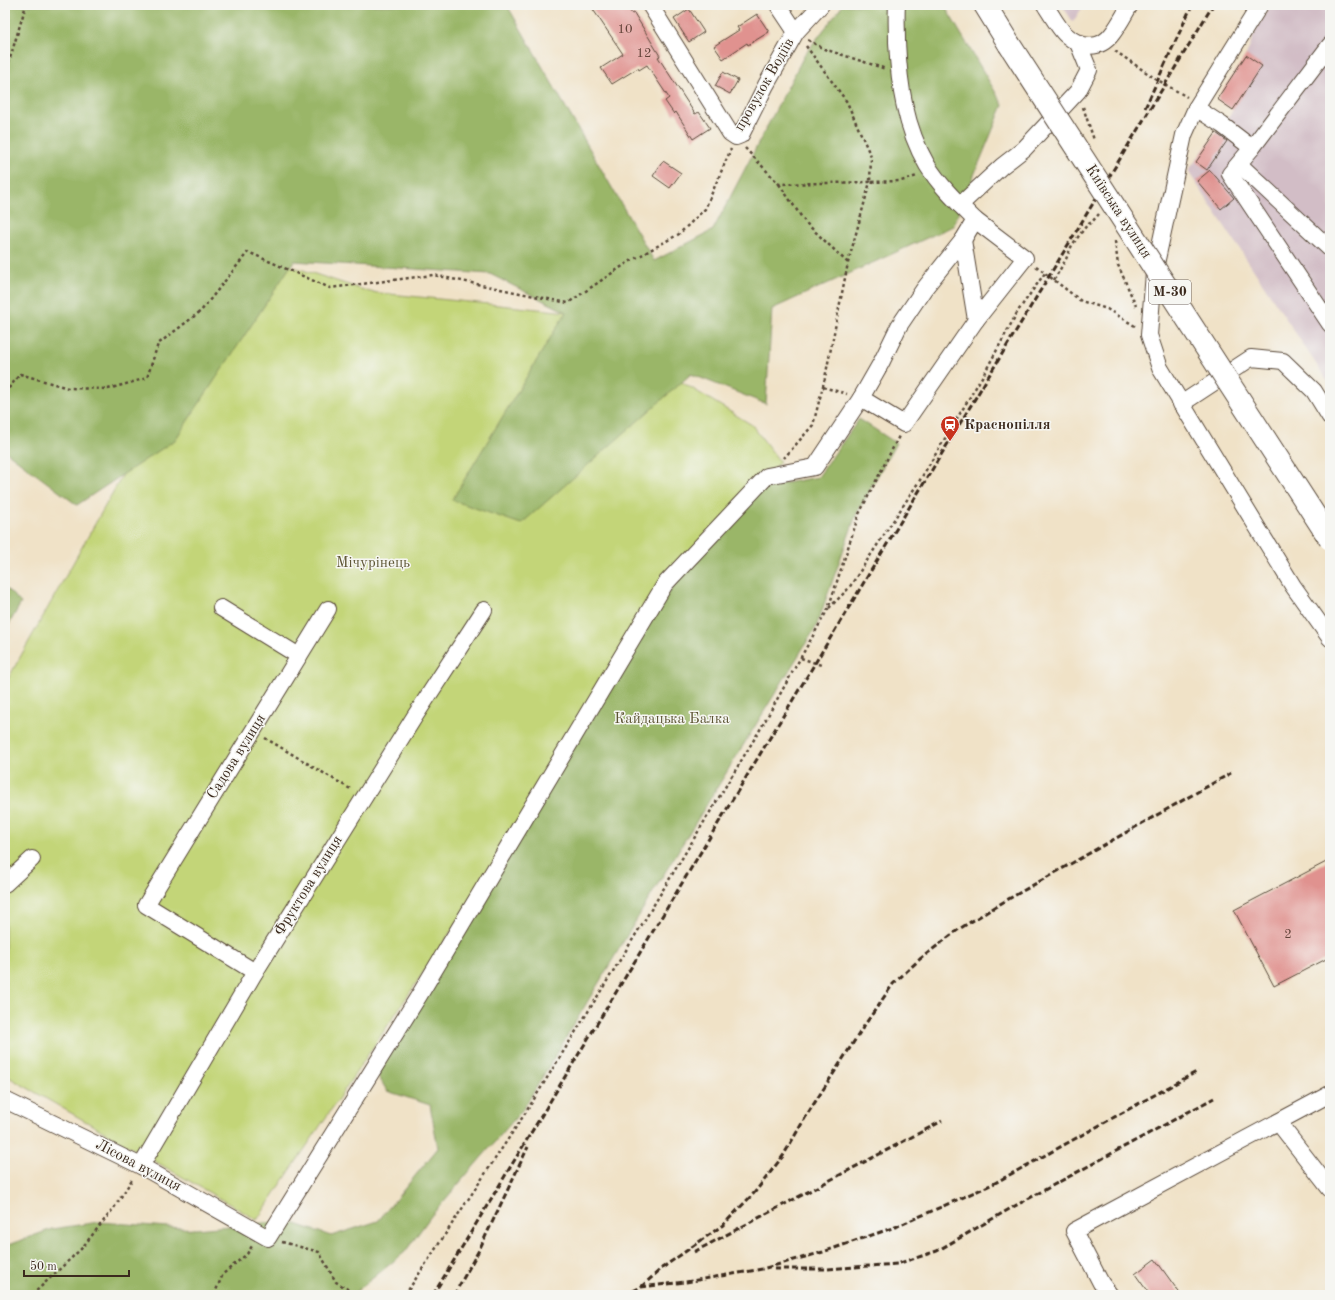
<svg xmlns="http://www.w3.org/2000/svg" width="1335" height="1300" viewBox="0 0 1335 1300" font-family="'Old Standard TT',serif">
	<style>
		.industrial { fill: #d2bdc6 }
		.green { fill: #c3d578; stroke: #7f804b }
		.forest { fill: #9ab668; stroke: #6a7043 }
		.building { fill: #e0928f }
		.lines { fill: none; stroke-linecap: round; stroke-linejoin: round }
		.minor-casing { stroke: #564637; stroke-width: 18 }
		.highway-casing { stroke: #564637; stroke-width: 24 }
		.path { stroke: #564637; stroke-width: 2.5; stroke-dasharray: 3 3; stroke-linecap: butt }
		.minor { stroke: #fff; stroke-width: 16 }
		.highway { stroke: #fff; stroke-width: 22 }
		.rail { stroke: #3b2a1e; stroke-width: 3; stroke-dasharray: 6 3; stroke-linecap: butt }
		.highway-bridge-casing { stroke: #564637; stroke-width: 24; stroke-linecap: butt }
		.highway-bridge { stroke: #fff; stroke-width: 22 }
		.labels { text-anchor: middle; dominant-baseline: central; stroke-width: 3; stroke-linejoin: round; paint-order: stroke }
		.number-label { font-size: 13px; fill: #64443a }
		.shield { fill: #f6f6f2; stroke: #73675e; stroke-width: 1 }
		.shield-label { font-size: 14px; font-weight: bold; fill: #3b2a1e }
		.street-label { font-size: 15px; fill: #3b2a1e; stroke: #f6f6f2 }
		.poi-label { font-size: 15px; font-weight: bold; fill: #3b2a1e; stroke: #f6f6f2; text-anchor: start }
		.park-label { font-size: 15px; fill: #5d5534; stroke: #f6f6f2 }
	</style>
	<rect width="100%" height="100%" fill="#f6f6f2"/>
	<filter id="ink" filterUnits="userSpaceOnUse"><feTurbulence type="fractalNoise" baseFrequency=".025" numOctaves="2"/><feDisplacementMap in="SourceGraphic" scale="8" xChannelSelector="R" yChannelSelector="G"/><feConvolveMatrix kernelMatrix="1 2 1 2 8 2 1 2 1" color-interpolation-filters="sRGB"/></filter>
	<filter id="wash" filterUnits="userSpaceOnUse"><feTurbulence type="fractalNoise" baseFrequency=".012" numOctaves="4" result="noise"/><feDisplacementMap in="SourceGraphic" scale="16" xChannelSelector="R" yChannelSelector="G"/><feGaussianBlur stdDeviation="0.9" result="paint"/><feColorMatrix in="noise" values="0 0 0 0 0 0 0 0 0 0 0 0 0 0 0 0 0 1.4 0 .05"/><feComposite in="paint" operator="in"/></filter>
	<g filter="url(#wash)">
		<rect width="100%" height="100%" fill="#f0e2c7"/>
		<g class="industrial">
			<polygon points="1062,5 1084,5 1073,22"/>
			<polygon points="1271,5 1330,5 1330,385 1188,171 1233,110 1217,99 1246,55 1257,27"/>
		</g>
		<polygon class="green" points="248,252 370,292 567,312 752,425 780,462 668,581 480,888 257,1220 5,1075 5,684"/>
		<g class="forest">
			<polygon points="5,5 507,5 654,261 713,230 805,54 843,5 944,5 1003,105 953,226 772,309 766,404 691,374 521,524 452,500 566,312 490,274 294,261 175,440 77,505 5,451"/>
			<polygon points="859,419 896,443 856,515 816,627 656,887 524,1108 431,1216 405,1252 352,1295 5,1295 5,1246 52,1229 99,1222 195,1229 287,1221 331,1236 378,1221 438,1148 430,1105 387,1091 376,1072 588,720 686,565 747,490 818,477"/>
			<polygon points="5,587 21,603 5,631"/>
		</g>
		<g id="blocks">
			<g class="building">
				<polygon points="590,5 626,5 632,14 634,13 660,56 658,57 695,114 699,112 710,128 693,139 676,112 674,114 665,101 669,98 647,65 639,70 638,68 612,84 601,68 623,54"/>
				<polygon points="689,9 704,32 689,42 674,19"/>
				<polygon points="757,14 769,32 748,45 747,43 723,59 714,46 739,30 737,27"/>
				<polygon points="1246,55 1262,66 1233,110 1217,99"/>
				<polygon points="723,72 738,80 730,94 715,86"/>
				<polygon points="1216,133 1227,141 1207,170 1196,162"/>
				<polygon points="663,161 681,173 670,188 653,176"/>
				<polygon points="1210,170 1234,198 1221,209 1197,181"/>
				<polygon points="1330,860 1330,957 1274,986 1234,910"/>
				<polygon points="1155,1259 1181,1295 1150,1295 1135,1274"/>
			</g>
		</g>
	</g>
	<g filter="url(#ink)">
		<use href="#blocks" fill-opacity="0" stroke="#564637" stroke-width="1"/>
		<g class="lines">
			<defs>
				<g id="minor">
					<polyline points="650,5 730,133 736,137 741,135 766,85 796,32 821,5"/>
					<polyline points="778,5 796,32"/>
					<path d="M1045 5C1051 14 1059 29 1066 35 1081 48 1099 51 1112 34 1119 25 1124 15 1130 5"/>
					<polyline points="1260,5 1196,108 1184,135 1154,273 1149,335 1160,368 1293,586 1330,638"/>
					<polyline points="1196,108 1222,125 1252,148 1330,45"/>
					<polyline points="1252,148 1230,174 1330,324"/>
					<polyline points="1239,164 1329,248 1330,247"/>
					<polyline points="960,205 1002,166 1024,149 1078,91 1089,70 1078,43"/>
					<polyline points="963,240 976,320"/>
					<polyline points="861,398 904,424 976,320 1025,258 975,220"/>
					<polyline points="1181,404 1251,358 1283,361 1314,391 1330,417"/>
					<polyline points="221,608 299,656"/>
					<polyline points="5,884 32,859"/>
					<polyline points="255,972 146,905 328,609"/>
					<path d="M5 1100 141 1166 268 1238 420 994 665 584 767 476 815 467 861 398 881 363 899 326 924 289 963 240 975 220C958 203 940 186 927 165 905 127 899 84 897 42 897 29 896 17 897 5"/>
					<polyline points="1278,1122 1330,1189"/>
					<polyline points="141,1166 255,972 415,716 484,610"/>
					<polyline points="1110,1295 1101,1283 1074,1231 1330,1094"/>
				</g>
				<polyline id="highway" points="985,5 1009,44"/>
			</defs>
			<use href="#minor" class="minor-casing"/>
			<use href="#highway" class="highway-casing"/>
			<g class="path">
				<polyline points="808,40 824,49 886,69"/>
				<polyline points="806,46 847,102 871,157 870,182 901,181 917,176"/>
				<polyline points="1115,51 1156,79 1187,97"/>
				<polyline points="5,75 26,5"/>
				<polyline points="1083,107 1094,140"/>
				<polyline points="745,148 779,184 870,182 848,263 825,378 813,425 784,458"/>
				<polyline points="779,184 805,222 848,263"/>
				<polyline points="1115,241 1118,265 1136,306"/>
				<polyline points="1036,266 1081,301 1107,309 1135,326"/>
				<polyline points="1054,280 1066,259 1072,245 1087,225 1092,222 1099,214"/>
				<polyline points="823,387 847,394"/>
				<polyline points="5,393 20,374 68,388 108,389 147,378 158,344 201,311 248,252 330,288 433,275 568,303 627,263 679,234 705,209 731,149"/>
				<polyline points="829,608 849,588 920,480 985,372 1018,311 1045,273"/>
				<polyline points="801,658 821,665"/>
				<polyline points="265,738 352,790"/>
				<polyline points="282,1242 319,1252 336,1282 357,1295"/>
				<polyline points="32,1295 81,1249 114,1208 133,1178"/>
				<polyline points="214,1295 223,1274 247,1254 252,1246"/>
				<polyline points="405,1295 526,1112 641,926 761,728 828,609 859,514 899,436"/>
			</g>
			<use href="#minor" class="minor"/>
			<use href="#highway" class="highway"/>
			<g class="rail">
				<polyline points="1145,108 1192,5"/>
				<polyline points="694,1252 942,1121"/>
				<polyline points="662,1268 723,1225 755,1192 783,1156 808,1113 864,1026 893,984 920,959 959,929 1005,901 1231,773"/>
				<polyline points="774,1269 827,1269 897,1264 937,1251 1013,1207 1214,1098"/>
				<polyline points="641,1287 686,1282 762,1269 823,1252 898,1226 993,1184 1198,1071"/>
				<polyline points="433,1295 1213,5"/>
				<polyline points="454,1295 479,1250 528,1147"/>
				<polyline points="625,1295 641,1287 662,1268 667,1266"/>
			</g>
			<defs>
				<polyline id="highway-bridge" points="1009,44 1330,539"/>
			</defs>
			<use href="#highway-bridge" class="highway-bridge-casing"/>
			<use href="#highway-bridge" class="highway-bridge"/>
		</g>
	</g>
	<defs>
		<symbol id="station-pin" viewBox="-11 -11 22 30"><path d="M0 17L-7.5 6A9.5 9.5 0 1 1 7.5 6Z" fill="#c8321e" stroke="#f6f6f2"/><path d="M-3-6H3Q5-6 5-4V2Q5 4 3 4L4.5 6H3L1.5 4h-3L-3 6H-4.5L-3 4Q-5 4-5 2V-4Q-5-6-3-6ZM-3.5-4v3h7v-3ZM-3.5 1v1.5H-2V1ZM2 1v1.5H3.5V1Z" fill="#fff"/></symbol>
	</defs>
	<g fill-rule="evenodd">
		<use href="#station-pin" x="939" y="414" width="22" height="30"/>
	</g>
	<g class="labels">
		<g class="number-label">
			<text x="625" y="29">10</text>
			<text x="644" y="53">12</text>
			<text x="1288" y="934">2</text>
		</g>
		<rect class="shield" x="1149" y="280" width="42" height="24" rx="3"/>
		<g class="shield-label">
			<text x="1170" y="292">М-30</text>
		</g>
		<g class="street-label">
			<text transform="translate(765 85) rotate(-60)">провулок Водіїв</text>
			<text transform="translate(1118 212) rotate(57)">Київська вулиця</text>
			<text transform="translate(237 757) rotate(-58)">Садова вулиця</text>
			<text transform="translate(309 886) rotate(-58)">Фруктова вулиця</text>
			<text transform="translate(138 1166) rotate(28)">Лісова вулиця</text>
		</g>
		<g class="poi-label">
			<text x="964" y="425">Краснопілля</text>
		</g>
		<g class="park-label">
			<text x="373" y="563">Мічурінець</text>
			<text x="672" y="719">Кайдацька Балка</text>
		</g>
	</g>
	<rect width="1335" height="1300" fill="none" stroke="#f6f6f2" stroke-width="20"/>
	<path d="M24 1270v6h105v-6" fill="none" stroke="#3b2a1e" stroke-width="2"/>
	<text x="30" y="1270" font-size="12" fill="#3b2a1e" stroke="#f6f6f2" stroke-width="3" paint-order="stroke">50 m</text>
</svg>
